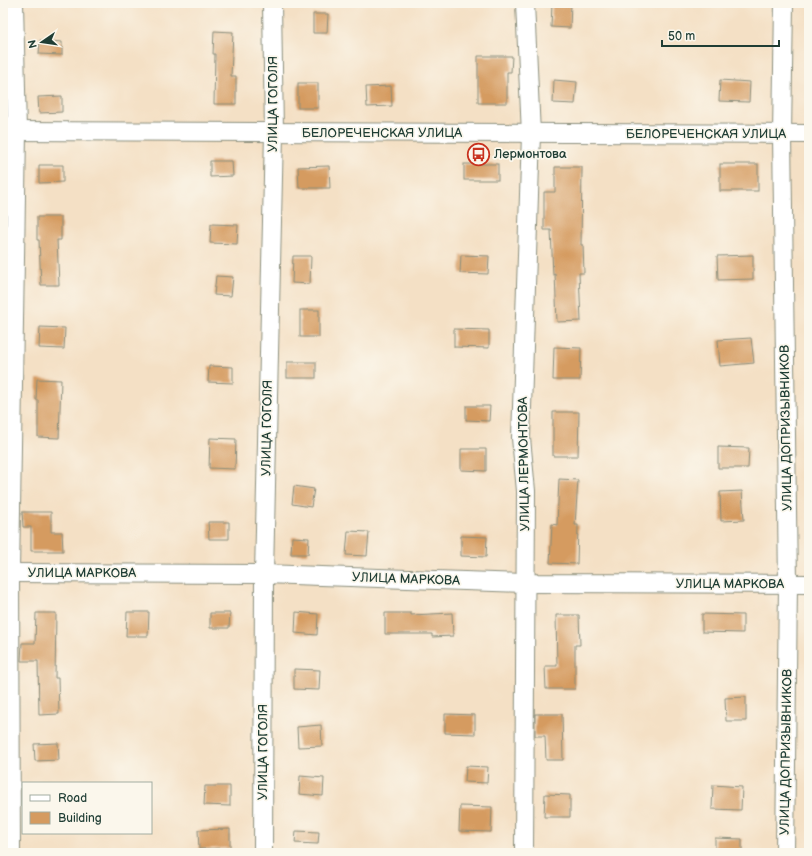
<svg xmlns="http://www.w3.org/2000/svg" width="812" height="856" viewBox="0 0 812 856" font-family="'Balsamiq Sans',sans-serif">
	<style>
		.building { fill: #d59b60 }
		.lines { fill: none; stroke-linecap: round; stroke-linejoin: round }
		.minor-casing { stroke: #8a8e7c; stroke-width: 20 }
		.minor { stroke: #fff; stroke-width: 18 }
		.labels { text-anchor: middle; dominant-baseline: central; stroke-width: 3.5; stroke-linejoin: round; paint-order: stroke }
		.street-label { font-size: 13px; fill: #1f3d34; stroke: #fbf7ec }
		.poi-label { font-size: 13px; fill: #1f3d34; stroke: #fbf7ec; text-anchor: start }
	</style>
	<rect width="100%" height="100%" fill="#fbf7ec"/>
	<filter id="ink" filterUnits="userSpaceOnUse"><feTurbulence type="fractalNoise" baseFrequency=".025" numOctaves="2"/><feDisplacementMap in="SourceGraphic" scale="8" xChannelSelector="R" yChannelSelector="G"/><feConvolveMatrix kernelMatrix="1 2 1 2 8 2 1 2 1" color-interpolation-filters="sRGB"/></filter>
	<filter id="wash" filterUnits="userSpaceOnUse"><feTurbulence type="fractalNoise" baseFrequency=".012" numOctaves="4" result="noise"/><feDisplacementMap in="SourceGraphic" scale="16" xChannelSelector="R" yChannelSelector="G"/><feGaussianBlur stdDeviation="0.9" result="paint"/><feColorMatrix in="noise" values="0 0 0 0 0 0 0 0 0 0 0 0 0 0 0 0 0 1.4 0 .05"/><feComposite in="paint" operator="in"/></filter>
	<g filter="url(#wash)">
		<rect width="100%" height="100%" fill="#f4e0c5"/>
		<g id="blocks">
			<g class="building">
				<polygon points="552,3 571,3 570,28 551,27"/>
				<polygon points="313,14 328,14 327,33 313,33"/>
				<polygon points="214,31 233,32 231,76 236,76 236,104 214,104 215,54 213,54"/>
				<polygon points="40,40 62,42 62,55 39,54"/>
				<polygon points="478,56 512,56 511,72 507,72 507,103 478,103"/>
				<polygon points="554,80 577,82 575,104 553,103"/>
				<polygon points="720,80 750,82 749,102 719,101"/>
				<rect x="298" y="83" width="20" height="25"/>
				<polygon points="391,86 392,106 367,107 366,87"/>
				<polygon points="62,96 62,112 39,113 38,97"/>
				<polygon points="210,161 232,161 233,176 210,177"/>
				<rect x="464" y="164" width="34" height="16"/>
				<rect x="720" y="164" width="38" height="27"/>
				<polygon points="39,165 63,165 63,182 39,183"/>
				<polygon points="329,166 330,188 299,188 298,167"/>
				<polygon points="555,167 582,167 581,245 583,245 584,273 579,273 581,321 557,322 555,274 553,275 551,230 544,230 544,192 555,192"/>
				<polygon points="37,217 61,217 61,240 57,240 59,285 41,285 39,240 37,240"/>
				<polygon points="211,224 238,225 237,244 210,243"/>
				<polygon points="461,255 489,256 488,274 460,273"/>
				<polygon points="753,255 753,279 718,280 717,256"/>
				<polygon points="293,256 311,256 310,284 292,283"/>
				<polygon points="216,276 233,277 231,296 214,295"/>
				<rect x="300" y="310" width="19" height="27"/>
				<polygon points="40,327 65,328 64,349 39,348"/>
				<polygon points="454,329 489,330 489,348 454,347"/>
				<polygon points="751,338 754,363 720,366 718,340"/>
				<polygon points="554,347 581,348 580,380 553,380"/>
				<rect x="287" y="362" width="29" height="16"/>
				<polygon points="209,366 233,367 233,383 208,382"/>
				<polygon points="37,379 61,380 59,438 38,437 38,400 36,400"/>
				<polygon points="466,406 490,406 489,421 466,420"/>
				<polygon points="553,412 579,412 578,456 553,456"/>
				<polygon points="210,438 236,439 235,469 209,468"/>
				<polygon points="718,447 749,448 748,468 718,468"/>
				<polygon points="461,449 486,449 486,471 461,470"/>
				<polygon points="559,479 578,480 575,525 578,525 577,564 550,563 552,524 557,525"/>
				<polygon points="294,486 314,489 311,507 292,504"/>
				<polygon points="742,491 744,520 721,521 720,492"/>
				<polygon points="22,512 51,512 51,532 62,532 63,551 31,551 31,527 23,527"/>
				<polygon points="208,522 229,522 229,539 209,539"/>
				<polygon points="348,531 369,532 367,556 346,555"/>
				<polygon points="461,536 487,537 486,557 461,556"/>
				<polygon points="292,537 309,538 308,554 291,554"/>
				<polygon points="127,612 149,612 148,636 126,636"/>
				<polygon points="296,612 318,614 317,635 295,633"/>
				<polygon points="36,613 56,613 55,678 58,678 59,714 39,715 38,661 21,661 22,643 35,643"/>
				<polygon points="210,613 230,613 229,628 210,628"/>
				<polygon points="385,613 411,613 411,615 452,613 453,636 432,637 432,634 385,634"/>
				<polygon points="702,614 743,615 743,633 702,632"/>
				<polygon points="556,615 579,615 580,645 575,645 575,689 546,689 545,666 557,666"/>
				<polygon points="294,669 320,670 319,690 294,689"/>
				<polygon points="746,697 746,721 726,721 725,698"/>
				<polygon points="445,714 475,715 475,734 445,733"/>
				<polygon points="535,714 562,714 563,760 546,760 545,736 535,736"/>
				<polygon points="321,725 322,746 298,747 297,727"/>
				<polygon points="58,743 59,760 35,761 34,744"/>
				<polygon points="466,766 488,767 487,783 465,782"/>
				<polygon points="300,776 324,778 323,796 299,794"/>
				<polygon points="713,785 742,787 741,810 712,809"/>
				<polygon points="205,786 230,786 230,806 204,805"/>
				<polygon points="545,794 570,795 570,817 544,817"/>
				<polygon points="460,806 492,807 491,832 459,831"/>
				<polygon points="230,829 230,848 199,849 198,830"/>
				<polygon points="296,831 319,832 318,844 295,843"/>
				<polygon points="715,838 742,839 742,853 715,853"/>
			</g>
		</g>
	</g>
	<g filter="url(#ink)">
		<use href="#blocks" fill-opacity="0" stroke="#8a8e7c" stroke-width="1"/>
		<g class="lines">
			<defs>
				<g id="minor">
					<polyline points="784,3 782,135 788,584 785,853"/>
					<polyline points="3,131 809,134"/>
					<polyline points="3,573 264,574 525,583 809,584"/>
					<polyline points="11,853 10,573 17,132 14,3"/>
					<polyline points="263,853 264,574 274,133 272,3"/>
					<polyline points="524,853 526,491 521,438 531,134 525,3"/>
				</g>
			</defs>
			<use href="#minor" class="minor-casing"/>
			<use href="#minor" class="minor"/>
		</g>
	</g>
	<defs>
		<symbol id="bus-ring" viewBox="-11 -11 22 22"><circle r="9.5" fill="#fbf7ec" stroke="#c8321e" stroke-width="1.5"/><path d="M-5-6H5V4H4V6H2V4H-2V6H-4V4H-5ZM-3.5-4V0h7V-4ZM-3.5 1.2v1.5H-2V1.2ZM2 1.2v1.5H3.5V1.2Z" fill="#c8321e"/></symbol>
	</defs>
	<g fill-rule="evenodd">
		<use href="#bus-ring" x="466" y="142" width="25" height="25"/>
	</g>
	<g class="labels">
		<g class="street-label">
			<text transform="translate(273 104) rotate(-90)">УЛИЦА ГОГОЛЯ</text>
			<text x="382" y="133">БЕЛОРЕЧЕНСКАЯ УЛИЦА</text>
			<text x="706" y="134">БЕЛОРЕЧЕНСКАЯ УЛИЦА</text>
			<text transform="translate(267 428) rotate(-89)">УЛИЦА ГОГОЛЯ</text>
			<text transform="translate(786 428) rotate(-91)">УЛИЦА ДОПРИЗЫВНИКОВ</text>
			<text transform="translate(524 464) rotate(-91)">УЛИЦА ЛЕРМОНТОВА</text>
			<text x="82" y="573">УЛИЦА МАРКОВА</text>
			<text transform="translate(406 579) rotate(2)">УЛИЦА МАРКОВА</text>
			<text x="730" y="584">УЛИЦА МАРКОВА</text>
			<text transform="translate(263 752) rotate(-90)">УЛИЦА ГОГОЛЯ</text>
			<text transform="translate(786 752) rotate(-89)">УЛИЦА ДОПРИЗЫВНИКОВ</text>
		</g>
		<g class="poi-label">
			<text x="494" y="154">Лермонтова</text>
		</g>
	</g>
	<rect width="812" height="856" fill="none" stroke="#fbf7ec" stroke-width="16"/>
	<rect x="22" y="782" width="130" height="52" fill="#fbf7ec" stroke="#a3ada2"/>
	<rect x="30" y="795" width="20" height="6" fill="#ffffff" stroke="#a3ada2"/>
	<text x="58" y="802" font-size="12" fill="#1f3d34">Road</text>
	<rect x="30" y="812" width="20" height="12" fill="#d59b60" stroke="#a3ada2"/>
	<text x="58" y="822" font-size="12" fill="#1f3d34">Building</text>
	<g transform="translate(42 42) rotate(257)" stroke="#fbf7ec" stroke-width="3" paint-order="stroke">
	<path d="M0-3L7 15L0 10L-7 15Z" fill="#1f3d34"/>
	<text y="-6" font-size="11" font-weight="bold" text-anchor="middle" fill="#1f3d34">N</text>
	</g>
	<path d="M662 40v6h117v-6" fill="none" stroke="#1f3d34" stroke-width="2"/>
	<text x="668" y="40" font-size="12" fill="#1f3d34" stroke="#fbf7ec" stroke-width="3" paint-order="stroke">50 m</text>
</svg>
